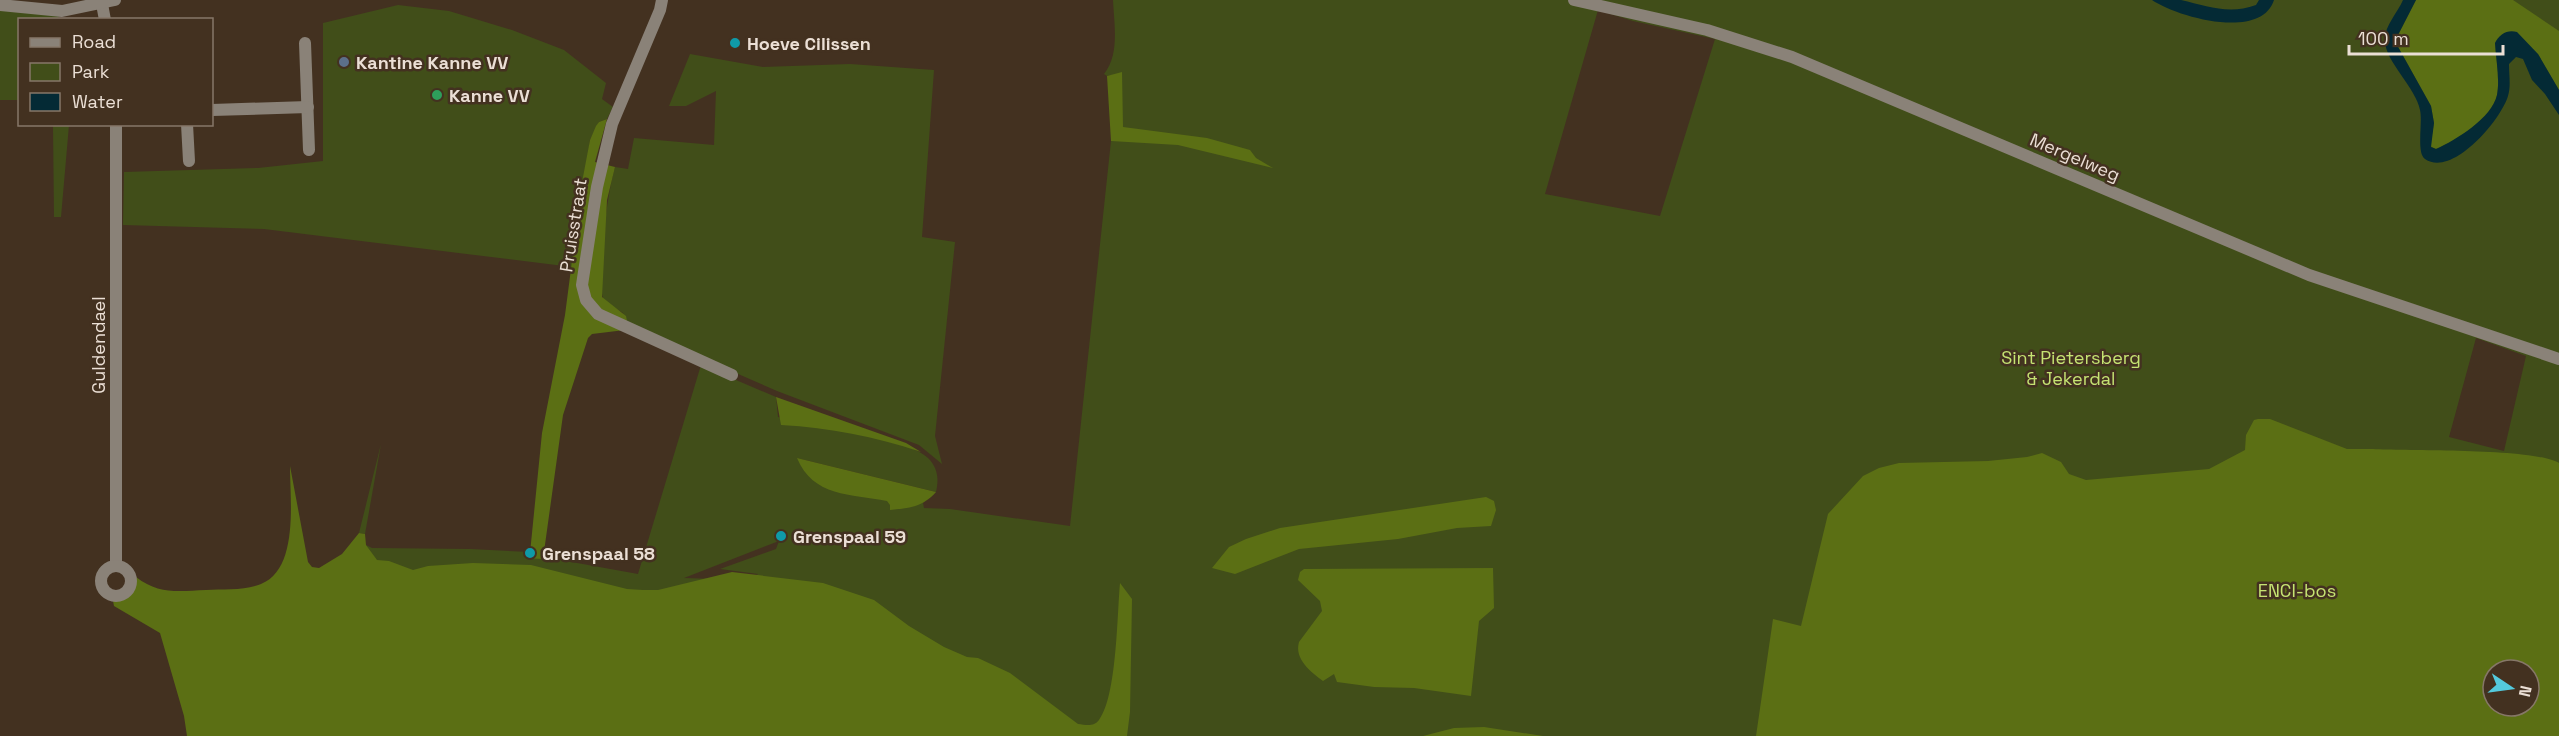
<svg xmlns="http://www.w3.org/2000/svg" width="2559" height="736" viewBox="0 0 2559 736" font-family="'Space Grotesk',sans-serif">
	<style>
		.green { fill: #414e19; fill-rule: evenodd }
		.forest { fill: #5b6f14; fill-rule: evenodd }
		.water { fill: #042a35 }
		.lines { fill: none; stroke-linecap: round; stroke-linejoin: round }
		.minor { stroke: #8a8278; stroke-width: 12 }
		.culture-dot { fill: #0f9aa8; stroke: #433120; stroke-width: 2 }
		.service-dot { fill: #5c6f8a; stroke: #433120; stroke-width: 2 }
		.leisure-dot { fill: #2e9e5b; stroke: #433120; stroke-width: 2 }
		.labels { text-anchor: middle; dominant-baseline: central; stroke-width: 5; stroke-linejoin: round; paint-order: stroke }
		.poi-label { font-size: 18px; font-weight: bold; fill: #ebdfd5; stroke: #433120; text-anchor: start }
		.street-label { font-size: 18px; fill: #ebdfd5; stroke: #433120 }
		.park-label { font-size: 18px; fill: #c5e372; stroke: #433120 }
	</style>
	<rect width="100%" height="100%" fill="#433120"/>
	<g class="green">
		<path d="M1113 0H2559V736H266L373 556 366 545 372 548 470 549 551 553 555 559 638 574 701 365 776 397 778 417C808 424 910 439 928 458 938 468 939 479 936 492L797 458 923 503 924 508 950 509 1070 526 1111 141 1112 75 1107 76 1104 74C1120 54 1114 24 1113 0ZM1598 10 1633 21 1715 39 1660 216 1545 194ZM2476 338 2526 356 2504 451 2449 437ZM779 541 776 549 720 569 758 574 748 580 684 578ZM2493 670H2529V706H2493Z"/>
		<polygon points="398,5 449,11 512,30 564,50 606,83 602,99 613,107 607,119 599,122 590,140 572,267 264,229 123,225 124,172 258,168 323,161 323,23"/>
		<polygon points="0,9 59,15 58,19 20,20 19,100 0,100"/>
		<path d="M690 54 763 67 850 64 934 70 922 237 955 242 935 436 942 464 919 445 777 391 628 326 623 313 604 301C595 282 608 189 615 167L628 169 634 138 714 145 716 91 686 106H669Z"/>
		<polygon points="53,125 69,125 61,217 54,217"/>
		<polygon points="381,444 365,534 359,533"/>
	</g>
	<g class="forest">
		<path d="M2416 0H2513L2559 31V90L2538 54 2495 43C2496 60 2500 79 2497 95 2492 118 2456 141 2436 149L2430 146 2434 123 2431 106 2397 45 2398 35Z"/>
		<polygon points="1122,72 1123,127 1207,138 1250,150 1256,158 1273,168 1178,145 1111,141 1107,76"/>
		<polygon points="607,119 595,162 615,167 607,200 602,297 626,316 628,326 625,330 592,334 588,338 563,415 543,559 525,558 525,553 530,553 542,433 565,315 583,177 590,140 596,126 599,122"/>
		<path d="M776 397 906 443 921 452C873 436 831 428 781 425Z"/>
		<path d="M2258 419H2270L2347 449H2373C2408 451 2535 448 2559 463V736H1756L1773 619 1801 626 1828 514 1863 476 1879 468 1899 463 1988 461 2027 457 2042 453 2061 462 2069 474 2086 480 2209 469 2245 450 2246 435 2254 420ZM2493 670H2529V706H2493Z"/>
		<path d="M797 458 936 492C923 507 909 508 890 510V505L887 501C851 494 813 497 797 458Z"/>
		<path d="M290 466 308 562 312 567 319 568 342 554 359 533 365 534 366 545 377 560 389 561 413 570 428 566 473 563 531 565 627 589 643 590H658L732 572 823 583 874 600 909 626 944 647 967 657 978 658 1010 673 1078 724C1086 725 1094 727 1099 720 1117 696 1117 615 1120 583L1132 599 1130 712 1127 736H187L184 716 160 633 114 606 113 601C129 601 136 592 136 577 159 595 179 591 206 590 224 589 244 591 261 584 299 569 290 500 290 466Z"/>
		<polygon points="1486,497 1494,501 1496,510 1491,526 1457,528 1398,539 1299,549 1235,574 1212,568 1229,547 1246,539 1280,528"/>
		<path d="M1493 568 1494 608 1479 621 1471 696 1414 688 1374 687 1337 682 1334 674 1323 681C1311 672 1294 659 1299 642L1322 611 1320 601 1298 580 1300 572 1304 569Z"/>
		<polygon points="1484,727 1543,736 1423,736 1454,728"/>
	</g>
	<g class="water">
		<path d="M2152 0C2161 0 2172 0 2181 0 2207 6 2229 15 2256 5L2259 0H2274C2261 41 2177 17 2152 0Z"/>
		<path d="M2403 0H2416L2398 35 2397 45 2431 106 2434 123 2431 147 2436 149C2456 140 2492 118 2497 95 2500 79 2496 60 2495 43 2499 34 2508 29 2517 32L2538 54 2559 90V115L2545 94 2532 80 2523 59 2516 57 2509 64C2509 75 2511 86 2508 96 2501 120 2452 178 2425 159 2416 153 2423 122 2420 110 2416 88 2385 61 2385 41 2384 26 2397 14 2403 0Z"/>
	</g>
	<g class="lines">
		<g class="minor">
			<polyline points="662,0 660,10 612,124 597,187 582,285 586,300 598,314 732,375"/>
			<polyline points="1574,0 1707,30 1792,57 2309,275 2559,359"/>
			<polyline points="102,4 105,20"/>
			<polyline points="0,5 62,11 115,0"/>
			<polyline points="305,43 309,150"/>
			<polyline points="212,110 308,107"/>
			<polyline points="187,124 189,161"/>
			<polyline points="116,566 116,124"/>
			<circle cx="116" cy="581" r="15"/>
		</g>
	</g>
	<g class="culture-dot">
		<circle cx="735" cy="43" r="6"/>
		<circle cx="781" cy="536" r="6"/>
		<circle cx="530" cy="553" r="6"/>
	</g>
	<circle class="service-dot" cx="344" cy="62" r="6"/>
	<circle class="leisure-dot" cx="437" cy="95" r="6"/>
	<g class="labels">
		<g class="poi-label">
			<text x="747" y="43">Hoeve Cilissen</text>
			<text x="356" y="62">Kantine Kanne VV</text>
			<text x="449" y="95">Kanne VV</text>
			<text x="793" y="536">Grenspaal 59</text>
			<text x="542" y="553">Grenspaal 58</text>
		</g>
		<g class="street-label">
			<text transform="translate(2075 157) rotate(23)">Mergelweg</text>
			<text transform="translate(573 225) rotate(-81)">Pruisstraat</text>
			<text transform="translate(98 345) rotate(-90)">Guldendael</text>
		</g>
		<g class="park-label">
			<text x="2071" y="357">Sint Pietersberg<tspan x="2071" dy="21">&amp; Jekerdal</tspan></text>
			<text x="2297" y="590">ENCI-bos</text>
		</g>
	</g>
	<rect x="18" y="18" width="195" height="108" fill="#433120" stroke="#867768" stroke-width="1.5"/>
	<rect x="30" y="38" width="30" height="9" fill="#8a8278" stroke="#867768" stroke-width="1.5"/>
	<text x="72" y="48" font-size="18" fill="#ebdfd5">Road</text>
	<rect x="30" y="63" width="30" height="18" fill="#414e19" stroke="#867768" stroke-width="1.5"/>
	<text x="72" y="78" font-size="18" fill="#ebdfd5">Park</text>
	<rect x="30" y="93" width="30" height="18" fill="#042a35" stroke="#867768" stroke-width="1.5"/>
	<text x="72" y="108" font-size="18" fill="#ebdfd5">Water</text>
	<g transform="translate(2511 688) rotate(103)"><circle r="28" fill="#433120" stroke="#867768" stroke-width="1.5"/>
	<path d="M0-4.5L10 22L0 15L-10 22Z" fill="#54cadd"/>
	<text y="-9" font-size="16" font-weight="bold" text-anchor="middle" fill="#ebdfd5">N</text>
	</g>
	<path d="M2349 45v9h154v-9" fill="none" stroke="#ebdfd5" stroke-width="3"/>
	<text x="2358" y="45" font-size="18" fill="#ebdfd5" stroke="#433120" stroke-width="4.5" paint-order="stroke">100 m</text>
</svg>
